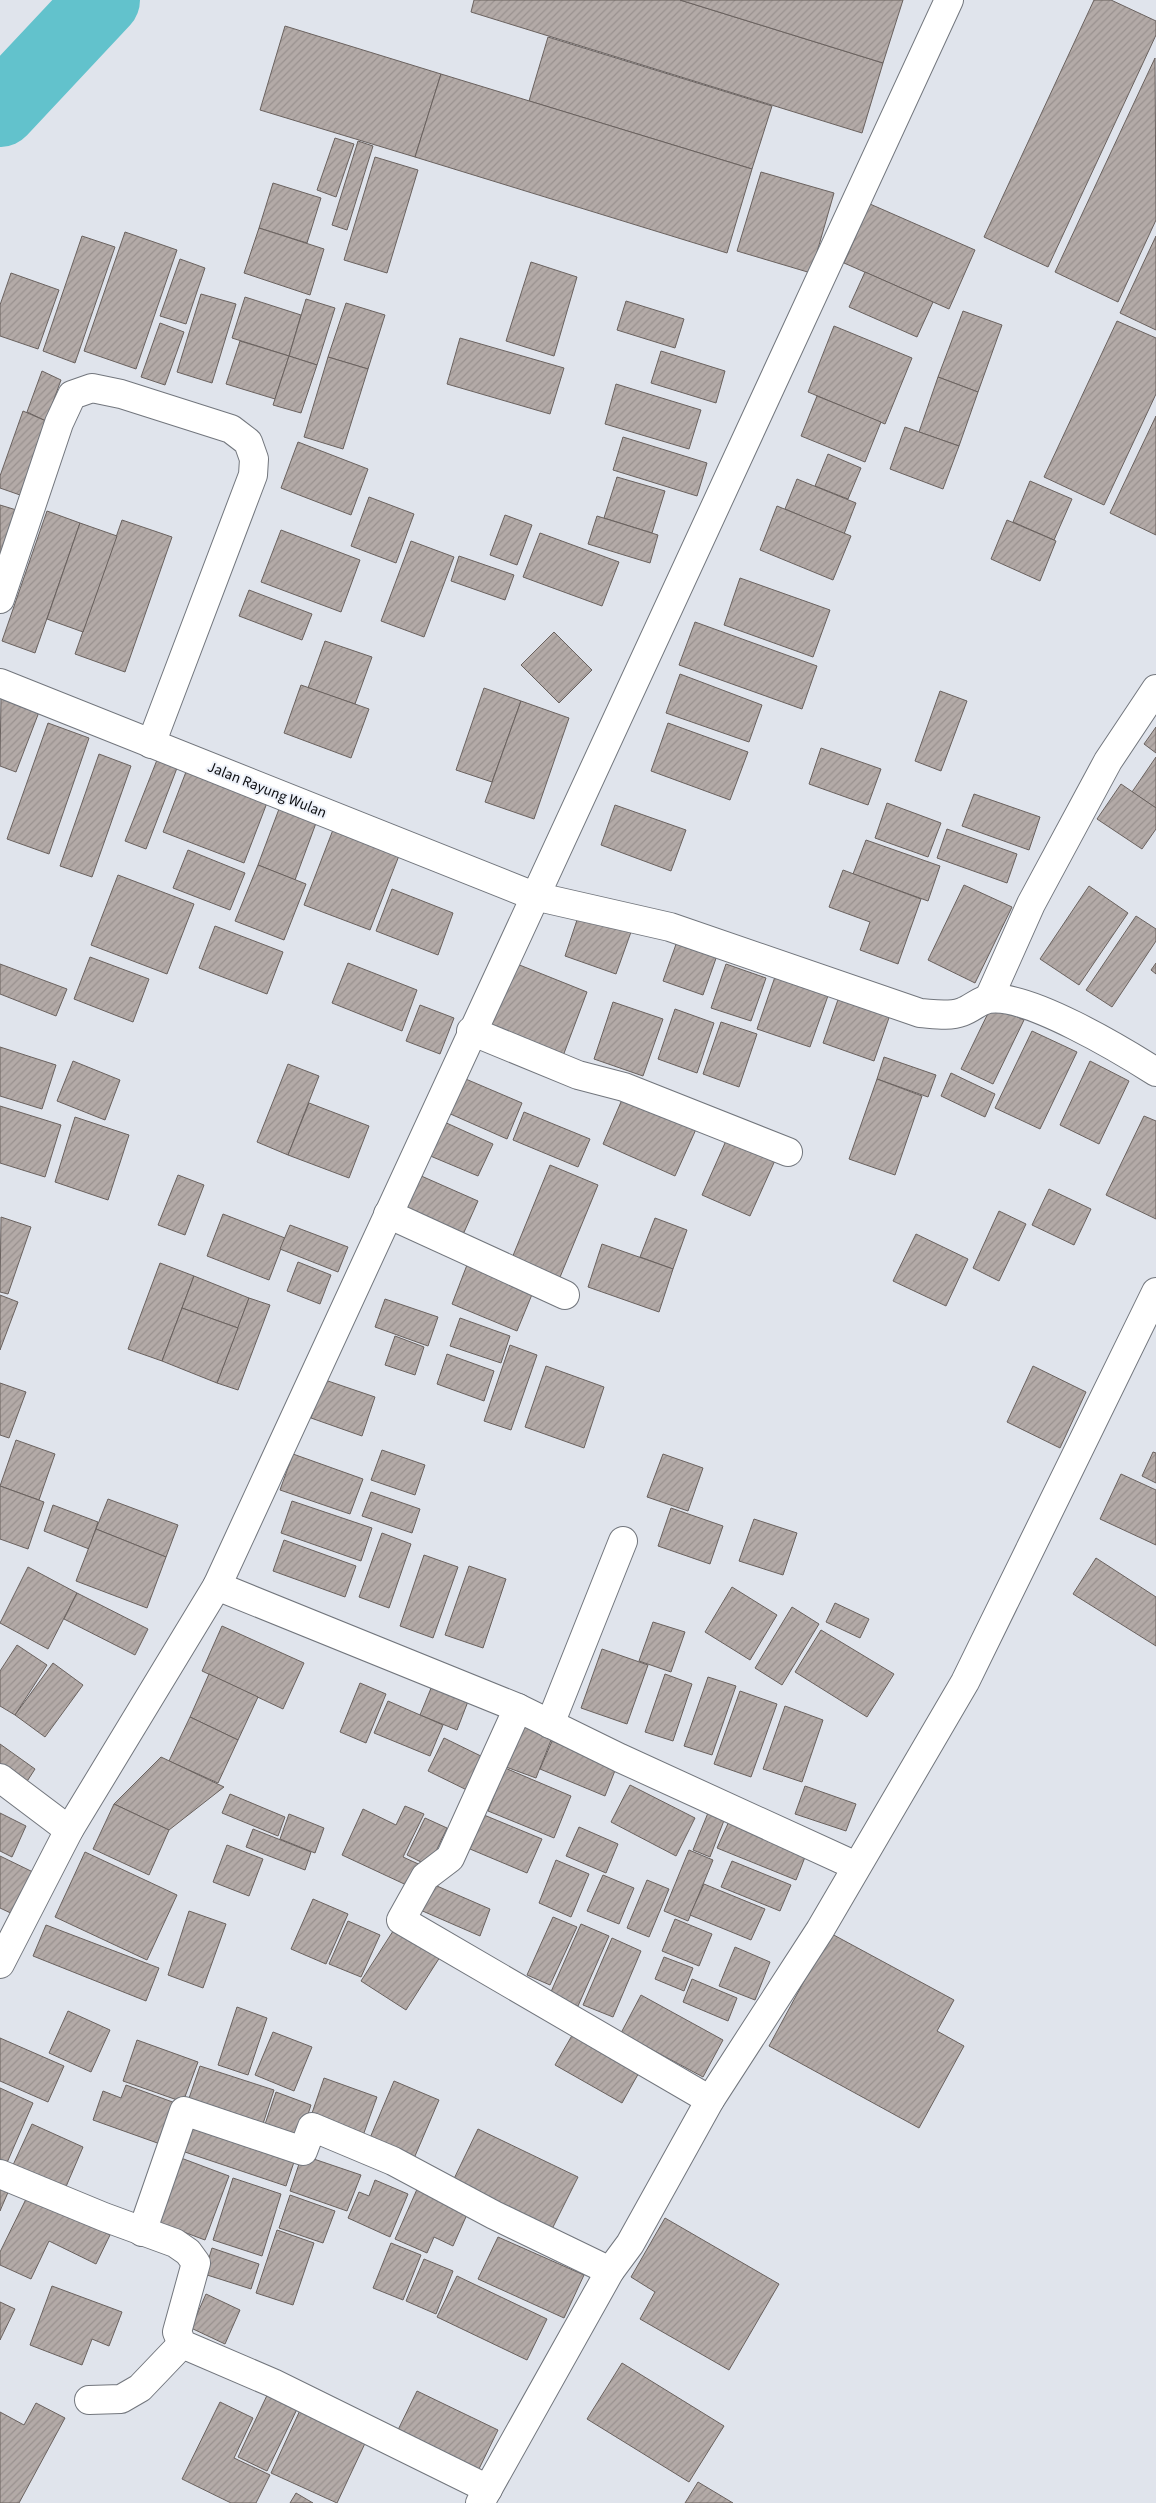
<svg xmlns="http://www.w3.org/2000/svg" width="1156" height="2503" viewBox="0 0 1156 2503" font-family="'Source Sans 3',sans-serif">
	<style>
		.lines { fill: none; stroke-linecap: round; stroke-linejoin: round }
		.river { stroke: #62c2cc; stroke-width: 74 }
		.building { fill: url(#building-hatch); stroke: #6a625f }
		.minor-casing { stroke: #72767d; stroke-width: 30 }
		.minor { stroke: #fff; stroke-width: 28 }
		.labels { text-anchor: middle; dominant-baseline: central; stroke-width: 4; stroke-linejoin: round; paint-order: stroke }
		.street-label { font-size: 15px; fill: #0c0d10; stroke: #edf1f9 }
	</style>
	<defs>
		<pattern id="building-hatch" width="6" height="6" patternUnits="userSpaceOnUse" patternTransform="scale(1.25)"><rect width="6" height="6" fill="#b3aaa7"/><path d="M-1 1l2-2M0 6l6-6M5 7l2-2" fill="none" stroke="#99918f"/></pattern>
	</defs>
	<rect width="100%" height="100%" fill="#e0e4ec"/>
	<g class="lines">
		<polyline class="river" points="0,110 103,0"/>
	</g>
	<g class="building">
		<polygon points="474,0 680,0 883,63 862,133 471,12"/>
		<polygon points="680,0 903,0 883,63"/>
		<polygon points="1094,0 1111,0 1156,21 1156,35 1048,267 984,237"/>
		<polygon points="285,26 441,74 415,157 260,110"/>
		<polygon points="548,37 772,106 752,169 529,101"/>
		<polygon points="1155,58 1156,220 1118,302 1055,272"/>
		<polygon points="441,74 752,169 727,253 415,157"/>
		<polygon points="335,138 354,144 336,197 317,190"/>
		<polygon points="358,141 373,146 347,230 332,225"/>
		<polygon points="375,157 418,170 387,273 344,260"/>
		<polygon points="761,172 834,193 811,273 737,251"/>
		<polygon points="273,183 321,198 307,243 259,228"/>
		<polygon points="870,204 975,250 949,309 844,263"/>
		<polygon points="259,228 324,249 310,295 244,273"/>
		<polygon points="125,232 177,250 136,369 84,351"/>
		<polygon points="82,236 115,247 75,363 43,351"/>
		<polygon points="1156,236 1156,330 1120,313"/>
		<polygon points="180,259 205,268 186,324 160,316"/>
		<polygon points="531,262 577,277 554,356 506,341"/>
		<polygon points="865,272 933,302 917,337 849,307"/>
		<polygon points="11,273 59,290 38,349 0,336 0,305"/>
		<polygon points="201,294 236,304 212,383 177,372"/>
		<polygon points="245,297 301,315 289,356 232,338"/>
		<polygon points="306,299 335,308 317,365 289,356"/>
		<polygon points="626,301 684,319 675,348 617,330"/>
		<polygon points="346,303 385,315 368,369 328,357"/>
		<polygon points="963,311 1002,325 978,392 938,377"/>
		<polygon points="1117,321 1156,338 1156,394 1104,505 1044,477"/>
		<polygon points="160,323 184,332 165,385 141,377"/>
		<polygon points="834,326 912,358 885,424 808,392"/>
		<polygon points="460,338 564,368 550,414 447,384"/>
		<polygon points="240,341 289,356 275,399 226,384"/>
		<polygon points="661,351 725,371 716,403 651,383"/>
		<polygon points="289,356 317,365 301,413 273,405"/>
		<polygon points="328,357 368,369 343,449 304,437"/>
		<polygon points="42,371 61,380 46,421 27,412"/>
		<polygon points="938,377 978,392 959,446 919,432"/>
		<polygon points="616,384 701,410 689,449 605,424"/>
		<polygon points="817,396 881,422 865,462 801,436"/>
		<polygon points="23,411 46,421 20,495 0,488 0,476"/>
		<polygon points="1156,416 1156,535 1110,513"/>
		<polygon points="905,427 959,446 943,489 890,469"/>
		<polygon points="623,437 707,463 697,496 613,470"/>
		<polygon points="298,442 368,469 351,515 281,488"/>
		<polygon points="828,454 861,468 848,499 815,486"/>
		<polygon points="617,477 665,491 652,533 604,518"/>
		<polygon points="797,479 856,503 844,534 785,509"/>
		<polygon points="1030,481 1072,499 1054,540 1013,522"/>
		<polygon points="369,497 414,514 396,563 351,546"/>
		<polygon points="0,505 23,512 0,565"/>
		<polygon points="777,506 851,536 833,580 760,550"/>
		<polygon points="47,511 80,523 35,653 2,641"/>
		<polygon points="505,515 532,525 517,565 490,555"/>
		<polygon points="597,516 658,535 650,563 588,544"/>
		<polygon points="122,520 172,537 125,672 75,654"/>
		<polygon points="1007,520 1056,541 1040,581 991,559"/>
		<polygon points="80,523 117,536 83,632 47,619"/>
		<polygon points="281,530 360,560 341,612 261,582"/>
		<polygon points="540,533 619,562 602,606 523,577"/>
		<polygon points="411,541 454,557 424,637 381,621"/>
		<polygon points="459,556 514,575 505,600 451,581"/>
		<polygon points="740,578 830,610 813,657 724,625"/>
		<polygon points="249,590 312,614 302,640 239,616"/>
		<polygon points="695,622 817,666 802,709 679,665"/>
		<polygon points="554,632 592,670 559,703 521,665"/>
		<polygon points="325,641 372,657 355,704 308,688"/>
		<polygon points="680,674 762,705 749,742 666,713"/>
		<polygon points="301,685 369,709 351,758 284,733"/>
		<polygon points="484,688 521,701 492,782 456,770"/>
		<polygon points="940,691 967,701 941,771 915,761"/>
		<polygon points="1,697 39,712 16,772 0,766"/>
		<polygon points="521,701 569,718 534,819 485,802"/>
		<polygon points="48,723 89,738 49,854 7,839"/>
		<polygon points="668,723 748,752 730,800 651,771"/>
		<polygon points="1156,727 1156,753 1144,744"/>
		<polygon points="821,748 881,769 868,805 809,784"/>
		<polygon points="99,754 131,766 92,877 60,866"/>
		<polygon points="1156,757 1156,808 1132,792"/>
		<polygon points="157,760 177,768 146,849 125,841"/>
		<polygon points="189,764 270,795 244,863 163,832"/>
		<polygon points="1121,784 1156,808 1156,829 1142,849 1097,819"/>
		<polygon points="974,794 1040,817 1029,850 962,826"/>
		<polygon points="282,801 319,815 295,880 258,865"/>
		<polygon points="887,803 941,823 928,857 875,838"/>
		<polygon points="615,805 686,830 671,871 601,845"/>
		<polygon points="336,822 402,848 370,930 304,905"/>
		<polygon points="947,829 1017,854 1007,883 937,858"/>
		<polygon points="866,840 940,866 928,901 853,874"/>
		<polygon points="188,850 245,873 230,910 173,888"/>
		<polygon points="258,865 306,884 284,940 235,921"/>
		<polygon points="843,870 921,899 898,964 860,950 870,922 829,907"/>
		<polygon points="118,875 194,904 167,974 91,945"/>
		<polygon points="964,885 1012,907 975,983 928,960"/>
		<polygon points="1089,886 1128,913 1079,985 1040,959"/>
		<polygon points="392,889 453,913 438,955 376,931"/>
		<polygon points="579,914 631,932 616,974 565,956"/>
		<polygon points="1136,916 1156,929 1156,941 1112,1007 1086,990"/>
		<polygon points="215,926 283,952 267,994 199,968"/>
		<polygon points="680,933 720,947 703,995 663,981"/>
		<polygon points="90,957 149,979 133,1022 74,999"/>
		<polygon points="512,962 587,992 563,1056 487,1027"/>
		<polygon points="348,963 417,990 402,1031 332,1003"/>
		<polygon points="1156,963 1156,974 1151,970"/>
		<polygon points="0,964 67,989 56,1016 0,994"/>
		<polygon points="726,964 766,978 751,1021 711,1008"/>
		<polygon points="777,971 830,990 810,1047 757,1029"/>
		<polygon points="841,991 892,1009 874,1061 823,1043"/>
		<polygon points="613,1002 663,1019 643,1076 594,1059"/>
		<polygon points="420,1005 454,1018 440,1054 406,1041"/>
		<polygon points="992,1005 1024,1020 993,1084 961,1069"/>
		<polygon points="675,1009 714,1023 697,1073 658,1059"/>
		<polygon points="721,1022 757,1034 739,1087 703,1074"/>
		<polygon points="1032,1031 1077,1052 1040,1129 995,1108"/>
		<polygon points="0,1047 56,1065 42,1109 0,1096"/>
		<polygon points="884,1057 936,1075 928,1097 877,1079"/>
		<polygon points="73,1061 120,1080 105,1120 57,1101"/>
		<polygon points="1090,1061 1129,1081 1099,1144 1060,1125"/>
		<polygon points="288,1064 319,1076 288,1155 257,1142"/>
		<polygon points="951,1073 995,1094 985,1117 941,1096"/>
		<polygon points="461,1077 522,1103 507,1139 446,1112"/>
		<polygon points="877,1079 922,1096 895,1175 849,1159"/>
		<polygon points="624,1095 697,1127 675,1176 603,1144"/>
		<polygon points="309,1103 369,1126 349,1178 288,1155"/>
		<polygon points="0,1106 61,1125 45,1177 0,1163"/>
		<polygon points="524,1112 590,1139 578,1167 513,1140"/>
		<polygon points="1144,1116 1156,1121 1156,1219 1106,1195"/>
		<polygon points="75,1117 129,1135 108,1200 55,1182"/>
		<polygon points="442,1121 493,1144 478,1176 428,1155"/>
		<polygon points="729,1134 777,1156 750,1216 702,1195"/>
		<polygon points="550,1165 598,1185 558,1282 510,1263"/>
		<polygon points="178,1175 204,1185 185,1235 158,1225"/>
		<polygon points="419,1175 478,1201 461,1239 402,1212"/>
		<polygon points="1049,1189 1091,1209 1074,1245 1032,1225"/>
		<polygon points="999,1211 1026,1224 999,1281 973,1268"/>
		<polygon points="223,1214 285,1238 269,1280 207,1256"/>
		<polygon points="1,1217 31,1227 8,1294 0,1292"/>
		<polygon points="655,1218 687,1230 673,1269 640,1257"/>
		<polygon points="290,1225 348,1247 338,1272 280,1249"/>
		<polygon points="916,1234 968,1259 946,1306 893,1281"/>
		<polygon points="602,1244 673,1269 659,1312 588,1287"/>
		<polygon points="298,1262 331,1275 320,1304 287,1291"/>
		<polygon points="160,1263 194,1276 162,1361 128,1349"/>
		<polygon points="467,1265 533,1292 517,1331 452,1304"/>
		<polygon points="194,1276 249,1298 238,1328 182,1308"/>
		<polygon points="0,1295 18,1302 0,1350"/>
		<polygon points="249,1298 270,1305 238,1390 217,1383"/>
		<polygon points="385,1299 438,1317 428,1346 375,1327"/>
		<polygon points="182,1308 238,1328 217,1383 162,1361"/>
		<polygon points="460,1318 510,1336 501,1363 450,1346"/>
		<polygon points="395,1336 424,1347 415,1375 385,1365"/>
		<polygon points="510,1345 537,1355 511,1430 484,1421"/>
		<polygon points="447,1354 494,1371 484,1401 437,1384"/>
		<polygon points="546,1366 604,1387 584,1448 525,1427"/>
		<polygon points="1033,1366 1086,1392 1060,1448 1007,1422"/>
		<polygon points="325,1380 375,1397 362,1436 311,1418"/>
		<polygon points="0,1383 26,1392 9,1438 0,1435"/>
		<polygon points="16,1440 55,1454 39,1500 0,1486"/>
		<polygon points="382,1450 425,1465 415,1495 371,1480"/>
		<polygon points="1153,1452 1156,1453 1156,1483 1142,1476"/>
		<polygon points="293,1454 363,1479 350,1514 280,1490"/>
		<polygon points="663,1454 703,1468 688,1511 647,1497"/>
		<polygon points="1121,1474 1156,1490 1156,1545 1100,1519"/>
		<polygon points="0,1486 44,1502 28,1549 0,1539"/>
		<polygon points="371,1492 420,1509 412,1533 362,1516"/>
		<polygon points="108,1499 178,1525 166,1557 96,1529"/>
		<polygon points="292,1501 372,1528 361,1561 281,1533"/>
		<polygon points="53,1505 98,1522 89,1549 44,1531"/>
		<polygon points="671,1508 723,1526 710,1564 658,1546"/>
		<polygon points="754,1519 797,1533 783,1575 739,1561"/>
		<polygon points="96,1529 166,1557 147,1608 76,1581"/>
		<polygon points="382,1533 411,1544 389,1608 359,1597"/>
		<polygon points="284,1540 356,1566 345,1597 273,1571"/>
		<polygon points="424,1555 458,1567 433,1638 400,1626"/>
		<polygon points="1096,1558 1156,1597 1156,1646 1073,1594"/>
		<polygon points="469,1566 506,1579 483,1648 445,1635"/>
		<polygon points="28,1567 77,1593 48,1649 0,1623"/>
		<polygon points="732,1587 777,1615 750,1660 705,1632"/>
		<polygon points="77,1593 148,1629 135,1655 64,1619"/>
		<polygon points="835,1603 869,1619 860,1638 826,1622"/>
		<polygon points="792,1607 819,1624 782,1685 755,1668"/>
		<polygon points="653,1622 685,1632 671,1672 639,1661"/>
		<polygon points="222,1626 304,1663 283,1709 202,1671"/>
		<polygon points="821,1630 894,1674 867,1717 795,1672"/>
		<polygon points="17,1645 47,1665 15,1715 0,1706 0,1671"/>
		<polygon points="602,1649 648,1665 627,1724 581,1708"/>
		<polygon points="53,1663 83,1685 45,1737 15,1715"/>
		<polygon points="209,1674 258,1697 238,1740 190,1717"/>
		<polygon points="665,1674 692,1684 673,1741 645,1732"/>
		<polygon points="436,1676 472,1691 457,1730 420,1715"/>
		<polygon points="708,1677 736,1686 712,1755 684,1746"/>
		<polygon points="360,1683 386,1694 366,1743 340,1732"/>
		<polygon points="740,1691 777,1704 751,1777 714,1764"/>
		<polygon points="388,1701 443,1725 430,1756 374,1733"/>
		<polygon points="785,1706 823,1720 802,1782 763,1769"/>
		<polygon points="190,1717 238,1740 218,1783 169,1761"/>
		<polygon points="526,1719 555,1730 536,1778 506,1767"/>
		<polygon points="444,1738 489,1760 473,1793 428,1771"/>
		<polygon points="552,1741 616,1768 605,1796 540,1769"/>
		<polygon points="0,1744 35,1769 26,1783 0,1765"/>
		<polygon points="161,1757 224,1787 169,1830 114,1804"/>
		<polygon points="505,1768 571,1796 554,1838 488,1811"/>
		<polygon points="630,1785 695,1818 676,1856 611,1822"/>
		<polygon points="805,1786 856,1804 846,1831 795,1814"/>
		<polygon points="230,1794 285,1817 278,1836 222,1813"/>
		<polygon points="712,1803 728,1810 710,1857 693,1850"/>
		<polygon points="114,1804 169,1830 149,1875 93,1849"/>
		<polygon points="405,1806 424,1814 403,1857 425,1867 415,1889 342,1855 363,1809 396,1825"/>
		<polygon points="0,1813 26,1826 12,1857 0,1851"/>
		<polygon points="289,1814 324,1828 315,1853 280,1839"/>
		<polygon points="484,1815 542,1839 527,1873 470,1849"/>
		<polygon points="425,1818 447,1828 429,1866 407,1855"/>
		<polygon points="730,1819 807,1852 796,1880 717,1848"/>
		<polygon points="579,1827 618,1844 606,1873 566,1856"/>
		<polygon points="253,1829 311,1852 305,1870 246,1847"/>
		<polygon points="227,1845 263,1859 249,1896 213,1882"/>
		<polygon points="689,1850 713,1860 688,1921 664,1911"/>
		<polygon points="85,1852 177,1895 147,1960 55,1917"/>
		<polygon points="0,1856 37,1874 17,1916 0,1908"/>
		<polygon points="556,1860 589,1874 571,1917 539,1903"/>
		<polygon points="732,1861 791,1885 780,1911 721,1887"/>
		<polygon points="603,1875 634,1888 619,1924 587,1911"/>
		<polygon points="647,1880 669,1889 649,1937 627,1928"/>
		<polygon points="430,1883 490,1909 480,1936 418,1909"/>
		<polygon points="704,1884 765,1909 751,1940 690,1915"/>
		<polygon points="313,1899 348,1914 326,1964 291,1949"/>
		<polygon points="189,1911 226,1924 203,1988 168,1975"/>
		<polygon points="553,1917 577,1927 550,1985 527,1975"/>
		<polygon points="675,1919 712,1934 699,1966 662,1951"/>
		<polygon points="348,1921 380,1935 361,1977 329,1964"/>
		<polygon points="581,1924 609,1936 578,2006 550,1994"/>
		<polygon points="46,1925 159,1968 146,2001 33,1956"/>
		<polygon points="395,1928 440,1957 406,2010 361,1981"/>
		<polygon points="830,1933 954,2000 937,2031 964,2046 919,2128 769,2046"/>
		<polygon points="612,1938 641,1951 613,2017 583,2005"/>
		<polygon points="735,1947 770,1962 755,2000 719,1986"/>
		<polygon points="664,1957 693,1968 684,1991 655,1979"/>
		<polygon points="692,1979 737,1998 728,2021 683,2002"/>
		<polygon points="641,1995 723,2040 703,2077 621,2033"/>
		<polygon points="237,2007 267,2018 248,2075 218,2065"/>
		<polygon points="68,2011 110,2030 91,2072 49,2053"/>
		<polygon points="273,2032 312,2047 294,2091 255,2075"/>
		<polygon points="574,2032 641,2069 622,2103 555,2065"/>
		<polygon points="0,2038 64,2066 48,2102 0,2081"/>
		<polygon points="137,2040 198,2062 183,2102 123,2081"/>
		<polygon points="200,2066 274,2090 260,2133 186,2107"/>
		<polygon points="324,2078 377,2097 361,2141 309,2122"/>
		<polygon points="394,2081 439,2100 412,2163 367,2145"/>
		<polygon points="126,2085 178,2104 163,2145 93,2120 103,2091 121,2098"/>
		<polygon points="0,2088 33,2103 6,2165 0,2162"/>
		<polygon points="276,2092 311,2105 298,2145 262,2133"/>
		<polygon points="187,2115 297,2153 286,2186 176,2149"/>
		<polygon points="32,2124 83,2147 65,2189 13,2165"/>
		<polygon points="478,2129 578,2177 549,2235 450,2187"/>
		<polygon points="302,2155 361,2175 347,2211 290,2191"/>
		<polygon points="181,2158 229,2176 205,2240 157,2222"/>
		<polygon points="233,2178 281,2194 262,2256 213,2240"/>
		<polygon points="375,2180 408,2194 390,2237 348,2218 359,2192 369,2196"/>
		<polygon points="0,2186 9,2190 0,2211"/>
		<polygon points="418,2187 469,2210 453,2246 434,2237 427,2253 395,2239"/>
		<polygon points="28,2195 110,2235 96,2264 49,2241 31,2279 0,2265 0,2252"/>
		<polygon points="290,2195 335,2211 323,2243 279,2228"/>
		<polygon points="665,2218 779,2284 729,2370 640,2319 655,2292 631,2277"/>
		<polygon points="277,2230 314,2243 293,2305 256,2293"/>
		<polygon points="498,2237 584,2275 564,2318 478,2279"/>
		<polygon points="391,2243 421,2255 403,2300 373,2288"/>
		<polygon points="212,2248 259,2264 251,2289 204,2274"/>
		<polygon points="424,2259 453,2271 436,2314 406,2301"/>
		<polygon points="457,2276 547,2319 527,2360 437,2317"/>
		<polygon points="52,2286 122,2312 109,2346 92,2339 82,2365 30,2345"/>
		<polygon points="206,2294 240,2310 225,2344 191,2328"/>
		<polygon points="0,2302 15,2309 0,2340"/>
		<polygon points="622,2363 724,2426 689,2482 587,2419"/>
		<polygon points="270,2389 300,2403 267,2471 238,2457"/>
		<polygon points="417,2391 498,2430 476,2475 395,2436"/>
		<polygon points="220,2402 253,2418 234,2458 270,2475 256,2503 231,2503 182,2479"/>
		<polygon points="36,2403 65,2418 19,2503 0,2503 0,2412 24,2425"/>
		<polygon points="302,2406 368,2437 337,2503 271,2473"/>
		<polygon points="698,2482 733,2503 685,2503"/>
		<polygon points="296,2493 313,2503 290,2503"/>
	</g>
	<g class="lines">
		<defs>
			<g id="minor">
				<polyline points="0,599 59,423 72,395 92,388 121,394 231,429 248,442 254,459 253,475 151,744"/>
				<path d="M0 683 534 896 670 927 920 1013C934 1014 949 1017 962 1012 971 1009 980 1000 989 999 1027 993 1123 1051 1156 1072"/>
				<polyline points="989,998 1031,904 1108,761 1156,689"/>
				<polyline points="471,1031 578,1075 624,1087 788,1152"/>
				<polyline points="388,1214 565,1295"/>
				<polyline points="217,1586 518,1708 620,1758 856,1866"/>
				<polyline points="518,1708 450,1858 425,1877 401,1920 710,2100"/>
				<polyline points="550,1724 623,1541"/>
				<polyline points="0,1778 69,1830"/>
				<polyline points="0,1964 69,1830 217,1586 949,0"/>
				<polyline points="0,2174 104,2217 175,2243 188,2252 196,2263 177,2332 182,2344 273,2383 488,2489"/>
				<polyline points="142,2232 184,2111 303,2151 312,2127 393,2161 494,2215 610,2271"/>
				<polyline points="89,2400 121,2399 140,2388 182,2344"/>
				<polyline points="480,2503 610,2271 630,2244 710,2100 820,1930 965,1682 1156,1292"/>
			</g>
		</defs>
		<use href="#minor" class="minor-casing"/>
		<use href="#minor" class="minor"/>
	</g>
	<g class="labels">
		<g class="street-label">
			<text transform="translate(267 790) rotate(22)">Jalan Rayung Wulan</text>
		</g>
	</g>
</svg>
